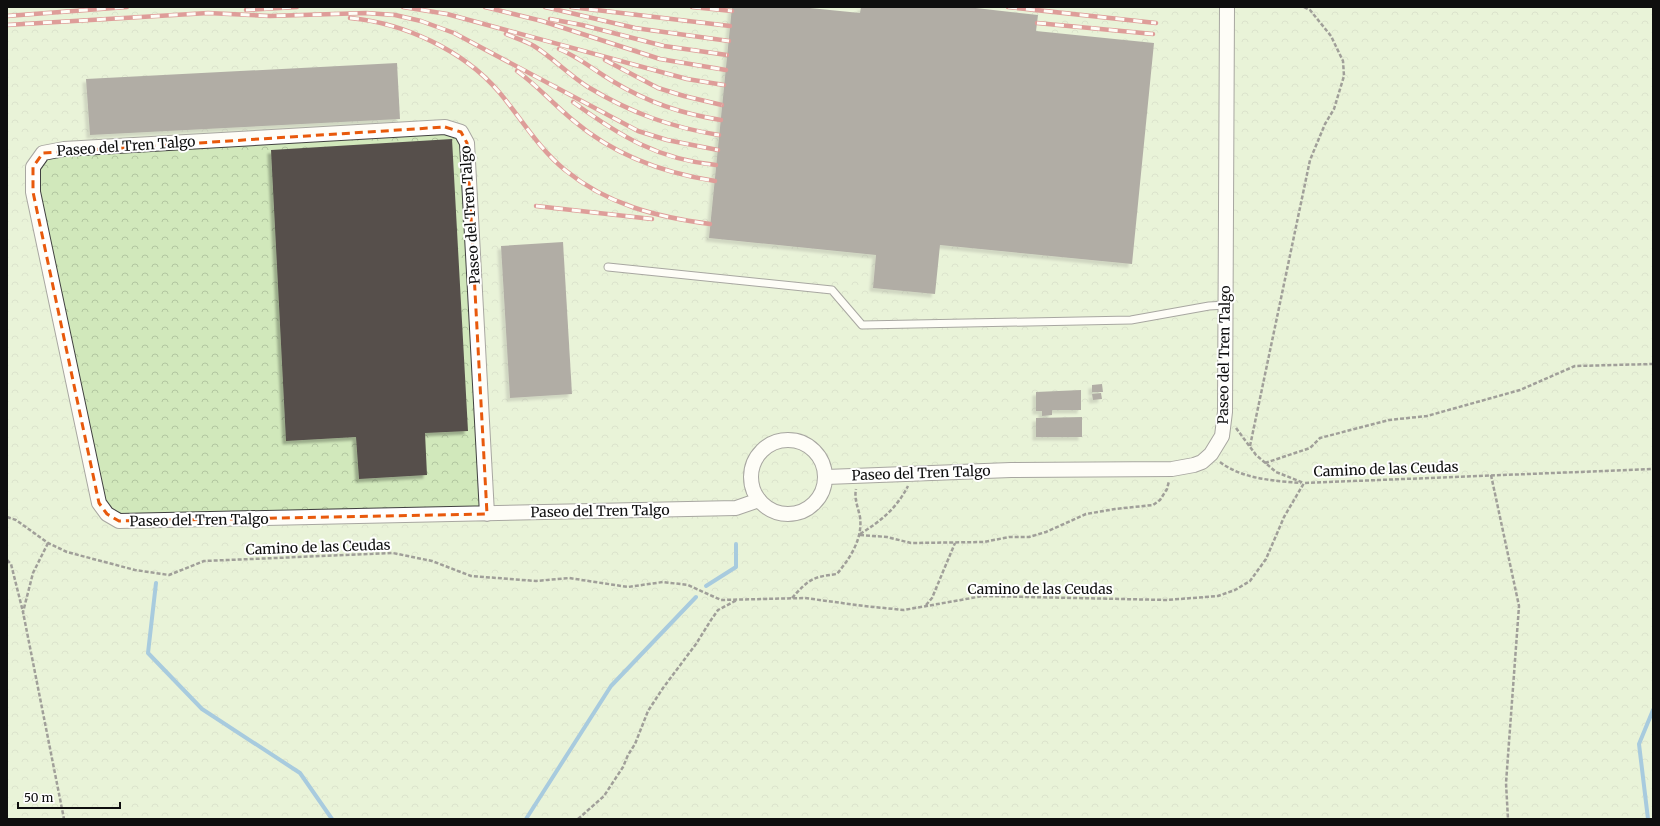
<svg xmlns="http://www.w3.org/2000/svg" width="1660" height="826" viewBox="0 0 1660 826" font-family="Merriweather,serif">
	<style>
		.park { fill: url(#park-crowns) }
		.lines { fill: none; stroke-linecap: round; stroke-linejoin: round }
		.stream { stroke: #4190c8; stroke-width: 4 }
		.building { fill: #56504b; filter: url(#shadow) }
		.lane-casing { stroke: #414141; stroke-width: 9 }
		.street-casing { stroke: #414141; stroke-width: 16 }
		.path { stroke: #303030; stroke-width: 2.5; stroke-dasharray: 4 2; stroke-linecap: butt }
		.lane { stroke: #fff; stroke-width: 7 }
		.street { stroke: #fff; stroke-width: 14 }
		.rail-casing { stroke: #b92c30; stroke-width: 4.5 }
		.rail { stroke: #fff; stroke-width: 3; stroke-dasharray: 9; stroke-linecap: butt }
		.marked { fill: none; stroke: #e8590c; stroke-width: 3; stroke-dasharray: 8 5; stroke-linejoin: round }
		.labels { text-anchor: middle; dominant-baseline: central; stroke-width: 4; stroke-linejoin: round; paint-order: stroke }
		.street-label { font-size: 14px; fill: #0e0e0e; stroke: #fff }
	</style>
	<defs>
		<pattern id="park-crowns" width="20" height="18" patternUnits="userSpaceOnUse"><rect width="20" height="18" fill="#d1e8bb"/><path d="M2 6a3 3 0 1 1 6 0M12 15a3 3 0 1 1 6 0" fill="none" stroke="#b2c6a0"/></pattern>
		<filter id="shadow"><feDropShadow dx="-3.5" dy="3.5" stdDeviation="1" flood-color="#0004"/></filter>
	</defs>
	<rect width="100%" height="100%" fill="#fefcf0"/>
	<rect class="park" x="7" y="7" width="1646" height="812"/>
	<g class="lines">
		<g class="stream">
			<polyline points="156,583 148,653 202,709 300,773 332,819"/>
			<polyline points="706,586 736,567 736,544"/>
			<polyline points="526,819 611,686 696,597"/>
			<polyline points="1648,819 1639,744 1653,710"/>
		</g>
	</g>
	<g class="building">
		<polygon points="732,7 800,7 860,13 861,7 967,7 1038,15 1036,31 1154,43 1132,264 940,245 935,294 873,288 876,255 709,238"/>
		<polygon points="397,63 400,119 90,135 86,79"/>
		<polygon points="452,139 468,431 425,433 427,475 359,479 356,437 286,441 271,150"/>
		<polygon points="563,242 572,394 510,398 501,246"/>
		<polygon points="1102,384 1103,392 1092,392 1092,385"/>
		<polygon points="1081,390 1081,410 1052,410 1052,415 1042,416 1042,411 1036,411 1036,392"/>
		<polygon points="1101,393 1102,399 1093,400 1092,394"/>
		<polygon points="1082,417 1082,437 1036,437 1036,418"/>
	</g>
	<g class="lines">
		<defs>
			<polyline id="lane" points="608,267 832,290 862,325 1131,320 1209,306 1226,305"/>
			<g id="street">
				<circle cx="788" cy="477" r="37"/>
				<polyline points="826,477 1011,470 1172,469 1194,465 1202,462 1211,454 1222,436 1225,412 1227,7"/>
				<polyline points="487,514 467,143 461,132 445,127 64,149 43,153 33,167 33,192 99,503 107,514 119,521 736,508 759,500"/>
			</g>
		</defs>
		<use href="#lane" class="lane-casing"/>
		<use href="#street" class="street-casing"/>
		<g class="path">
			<polyline points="1236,428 1256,455 1276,472 1304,483"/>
			<polyline points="1250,446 1310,160 1325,124 1334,109 1344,76 1343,61 1331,36 1310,10 1304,7"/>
			<path d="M1220 462C1242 479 1275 481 1301 483"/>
			<polyline points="1265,463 1310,448 1320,438 1389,420 1427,416 1520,390 1575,366 1653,364"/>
			<polyline points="1491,475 1519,606 1506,783 1508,819"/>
			<polyline points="7,517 16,520 48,543 67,552 135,570 169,575 204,561 393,553 432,561 471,576 536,581 569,578 628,587 663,582 688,585 721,600 805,598 864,606 904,610 983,596 1167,600 1218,596 1235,590 1250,581 1266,559 1284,517 1304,483 1653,469"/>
			<path d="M860 534C881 521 896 509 908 486"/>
			<polyline points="860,535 887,537 911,543 984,542 1009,537 1029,537 1046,532 1086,514 1115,509 1153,505 1160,500 1167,489 1169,481"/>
			<polyline points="48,543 33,573 23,612 64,819"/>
			<polyline points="7,560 11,564 23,612"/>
			<path d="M792 598C809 579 812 577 837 574 850 558 863 539 860 517 858 507 854 499 856 489"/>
			<polyline points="926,605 932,598 955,543"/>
			<polyline points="578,819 604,796 623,767 628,755 635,744 648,711 663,688 696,644 711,620 718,610 737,600"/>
		</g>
		<use href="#lane" class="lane"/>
		<use href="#street" class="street"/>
		<defs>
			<g id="rail">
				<polyline points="403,7 447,14 687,79 724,85"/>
				<polyline points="485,7 542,21 660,59 726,70"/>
				<polyline points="545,7 635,28 729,41"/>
				<polyline points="571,7 730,26"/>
				<polyline points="692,7 732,11"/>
				<polyline points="1008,7 1156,23"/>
				<polyline points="246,10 297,7"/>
				<polyline points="7,16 127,7"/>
				<path d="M350 18C404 23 463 50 499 92 521 118 538 148 565 170 608 205 657 217 710 224"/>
				<polyline points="550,19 582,25 664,46 727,55"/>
				<polyline points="1037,23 1153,34"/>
				<polyline points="7,25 208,13 270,16 366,13 395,15 421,21 454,33 638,131 667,140 718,150"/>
				<path d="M506 34C515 38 525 41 534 46 553 58 569 75 588 87 631 113 670 127 719 135"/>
				<path d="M559 49C579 57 595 71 614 82 647 102 682 114 721 120"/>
				<polyline points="605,60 658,88 684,96 722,105"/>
				<path d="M517 71C538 86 554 105 574 121 614 155 663 173 715 181"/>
				<path d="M573 102C620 136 657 159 716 165"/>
				<polyline points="536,206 652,219"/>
			</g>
		</defs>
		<use href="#rail" class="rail-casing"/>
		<use href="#rail" class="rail"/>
	</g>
	<path d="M0 0H1660V826H0ZM445 127 461 132 467 143 487 514 119 521 107 514 99 503 33 192V167L43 153Z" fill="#fefcf0" fill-opacity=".55" fill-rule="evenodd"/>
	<path class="marked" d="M445 127 461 132 467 143 487 514 119 521 107 514 99 503 33 192V167L43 153Z"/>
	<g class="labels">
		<g class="street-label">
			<text transform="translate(126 146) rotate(-4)">Paseo del Tren Talgo</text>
			<text transform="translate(470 215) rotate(-94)">Paseo del Tren Talgo</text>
			<text transform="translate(1224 355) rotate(-89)">Paseo del Tren Talgo</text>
			<text transform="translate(1386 469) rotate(-2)">Camino de las Ceudas</text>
			<text transform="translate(921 473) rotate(-2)">Paseo del Tren Talgo</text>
			<text transform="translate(600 511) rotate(-1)">Paseo del Tren Talgo</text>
			<text transform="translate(199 520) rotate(-1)">Paseo del Tren Talgo</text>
			<text transform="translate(318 547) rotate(-2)">Camino de las Ceudas</text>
			<text x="1040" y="589">Camino de las Ceudas</text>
		</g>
	</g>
	<rect width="1660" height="826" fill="none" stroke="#0e0e0e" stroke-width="16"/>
	<path d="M18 802v6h102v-6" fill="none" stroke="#0e0e0e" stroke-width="2"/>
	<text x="24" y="802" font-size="12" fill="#0e0e0e" stroke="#ffffff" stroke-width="3" paint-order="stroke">50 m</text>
</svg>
